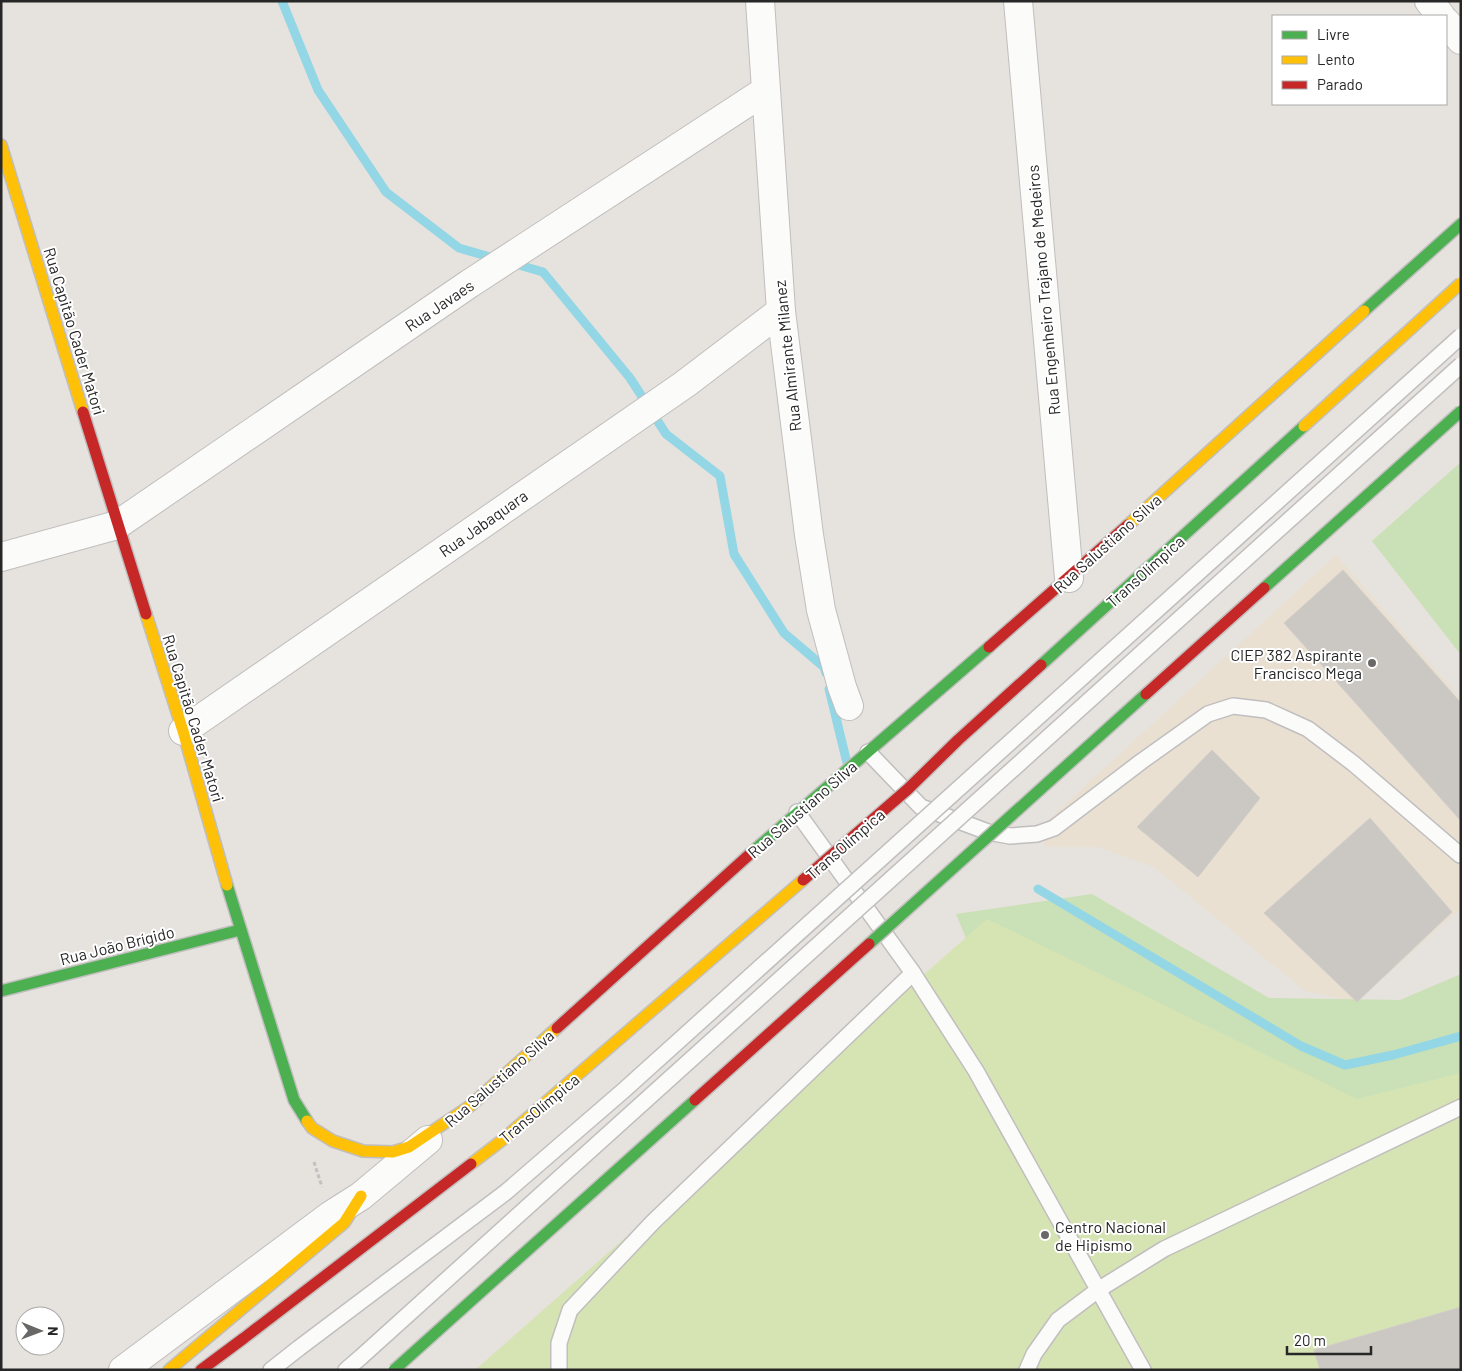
<svg xmlns="http://www.w3.org/2000/svg" width="1462" height="1371" viewBox="0 0 1462 1371" font-family="Barlow,sans-serif">
	<style>
		.education { fill: #e9e0d2 }
		.green { fill: #cae0b6 }
		.pitch { fill: #d6e4b4 }
		.lines { fill: none; stroke-linecap: round; stroke-linejoin: round }
		.stream { stroke: #93d6e5; stroke-width: 9 }
		.building { fill: #cbc8c4; stroke: #d1cdc9 }
		.lane-casing { stroke: #c0bebe; stroke-width: 18 }
		.street-casing { stroke: #c0bebe; stroke-width: 30 }
		.fast-casing { stroke: #c0bebe; stroke-width: 14 }
		.slow-casing { stroke: #c0bebe; stroke-width: 14 }
		.jam-casing { stroke: #c0bebe; stroke-width: 14 }
		.path { stroke: #c2c2c2; stroke-width: 3; stroke-dasharray: 4 2.5; stroke-linecap: butt }
		.lane { stroke: #fbfbfa; stroke-width: 15 }
		.street { stroke: #fbfbfa; stroke-width: 28 }
		.fast { stroke: #4caf50; stroke-width: 11 }
		.slow { stroke: #ffc107; stroke-width: 11 }
		.jam { stroke: #c62828; stroke-width: 11 }
		.lane-bridge-casing { stroke: #c0bebe; stroke-width: 18; stroke-linecap: butt }
		.fast-bridge-casing { stroke: #c3c1c0; stroke-width: 14; stroke-linecap: butt }
		.slow-bridge-casing { stroke: #c3c1c0; stroke-width: 14; stroke-linecap: butt }
		.jam-bridge-casing { stroke: #c3c1c0; stroke-width: 14; stroke-linecap: butt }
		.lane-bridge { stroke: #fbfbfa; stroke-width: 15 }
		.fast-bridge { stroke: #4caf50; stroke-width: 11 }
		.slow-bridge { stroke: #ffc107; stroke-width: 11 }
		.jam-bridge { stroke: #c62828; stroke-width: 11 }
		.poi-dot { fill: #6a6867; stroke: #fff; stroke-width: 2 }
		.labels { text-anchor: middle; dominant-baseline: central; stroke-width: 4; stroke-linejoin: round; paint-order: stroke }
		.street-label { font-size: 16px; fill: #272727; stroke: #fff }
		.poi-label { font-size: 16px; fill: #272727; stroke: #fff; text-anchor: end }
	</style>
	<rect width="100%" height="100%" fill="#e6e2dd"/>
	<polygon class="education" points="1336,555 1461,699 1461,908 1357,1002 1305,991 1154,867 1098,847 1047,847 1036,831"/>
	<g class="green">
		<polygon points="1461,462 1461,655 1372,541"/>
		<polygon points="1092,894 1269,998 1400,1000 1461,974 1461,1095 1084,1224 956,914"/>
	</g>
	<polygon class="pitch" points="987,919 1357,1099 1461,1073 1461,1370 475,1370"/>
	<g class="lines">
		<g class="stream">
			<polyline points="282,1 318,90 386,192 459,248 497,259"/>
			<polyline points="512,263 543,272 630,378 666,434 720,476 734,554 784,633 824,667 826,673"/>
			<polyline points="829,689 847,763"/>
			<polyline points="1038,889 1301,1046 1345,1065 1393,1055 1461,1036"/>
		</g>
	</g>
	<g class="building">
		<polygon points="1343,570 1461,703 1461,821 1284,623"/>
		<polygon points="1212,750 1260,798 1198,877 1137,827"/>
		<polygon points="1370,818 1452,912 1357,1002 1264,913"/>
		<polygon points="1461,1307 1461,1370 1320,1370 1314,1350"/>
	</g>
	<g class="lines">
		<defs>
			<g id="lane">
				<polyline points="868,752 921,807 988,832 1010,836 1037,834 1054,828 1142,761 1208,714 1233,706 1266,710 1308,729 1354,764 1460,855"/>
				<polyline points="797,812 913,973 976,1071 1143,1370"/>
				<polyline points="271,1370 299,1348"/>
				<polyline points="346,1370 361,1357"/>
				<polyline points="559,1370 559,1343 570,1310 653,1222 913,973"/>
				<polyline points="1027,1370 1034,1354 1058,1320 1098,1290 1164,1249 1461,1107"/>
			</g>
			<g id="street">
				<polyline points="760,1 781,311 809,535 821,610 842,687 849,706"/>
				<polyline points="1018,1 1069,578"/>
				<polyline points="1429,1 1441,16"/>
				<polyline points="1446,22 1461,40"/>
				<polyline points="1,557 117,525 469,284 765,91"/>
				<polyline points="183,731 685,384 781,311"/>
				<polyline points="123,1370 331,1215 361,1196 428,1140"/>
			</g>
			<g id="fast">
				<polyline points="1364,311 1461,224"/>
				<polyline points="750,854 989,647"/>
				<polyline points="227,885 294,1100 307,1121"/>
				<polyline points="1,991 240,930"/>
			</g>
			<g id="slow">
				<polyline points="1,145 83,412"/>
				<polyline points="1128,525 1364,311"/>
				<polyline points="146,614 183,731 227,885"/>
				<polyline points="307,1121 312,1128 333,1141 363,1151 393,1152 409,1147 470,1106 557,1028"/>
				<polyline points="169,1370 344,1223 361,1196"/>
			</g>
			<g id="jam">
				<polyline points="83,412 146,614"/>
				<polyline points="989,647 1128,525"/>
				<polyline points="557,1028 750,854"/>
				<polyline points="201,1370 244,1338"/>
			</g>
		</defs>
		<use href="#lane" class="lane-casing"/>
		<use href="#street" class="street-casing"/>
		<use href="#fast" class="fast-casing"/>
		<use href="#slow" class="slow-casing"/>
		<use href="#jam" class="jam-casing"/>
		<polyline class="path" points="314,1162 322,1187"/>
		<use href="#lane" class="lane"/>
		<use href="#street" class="street"/>
		<use href="#fast" class="fast"/>
		<use href="#slow" class="slow"/>
		<use href="#jam" class="jam"/>
		<defs>
			<g id="lane-bridge">
				<polyline points="299,1348 506,1192 623,1091 1461,336"/>
				<polyline points="361,1357 1461,365"/>
			</g>
			<g id="fast-bridge">
				<polyline points="1264,588 1461,411"/>
				<polyline points="1041,665 1304,426"/>
				<polyline points="869,944 1146,694"/>
				<polyline points="394,1370 695,1100"/>
			</g>
			<g id="slow-bridge">
				<polyline points="1304,426 1461,283"/>
				<polyline points="471,1164 501,1141 803,880"/>
			</g>
			<g id="jam-bridge">
				<polyline points="1146,694 1264,588"/>
				<polyline points="803,880 908,789 958,740 1041,665"/>
				<polyline points="695,1100 869,944"/>
				<polyline points="244,1338 471,1164"/>
			</g>
		</defs>
		<use href="#lane-bridge" class="lane-bridge-casing"/>
		<use href="#fast-bridge" class="fast-bridge-casing"/>
		<use href="#slow-bridge" class="slow-bridge-casing"/>
		<use href="#jam-bridge" class="jam-bridge-casing"/>
		<use href="#lane-bridge" class="lane-bridge"/>
		<use href="#fast-bridge" class="fast-bridge"/>
		<use href="#slow-bridge" class="slow-bridge"/>
		<use href="#jam-bridge" class="jam-bridge"/>
	</g>
	<g class="poi-dot">
		<circle cx="1372" cy="663" r="5"/>
		<circle cx="1045" cy="1235" r="5"/>
	</g>
	<g class="labels">
		<g class="street-label">
			<text transform="translate(1043 290) rotate(-95)">Rua Engenheiro Trajano de Medeiros</text>
			<text transform="translate(439 305) rotate(-34)">Rua Javaes</text>
			<text transform="translate(75 331) rotate(73)">Rua Capitão Cader Matori</text>
			<text transform="translate(787 356) rotate(-96)">Rua Almirante Milanez</text>
			<text transform="translate(483 523) rotate(-35)">Rua Jabaquara</text>
			<text transform="translate(1107 543) rotate(-42)">Rua Salustiano Silva</text>
			<text transform="translate(1145 571) rotate(-42)">TransOlímpica</text>
			<text transform="translate(194 718) rotate(73)">Rua Capitão Cader Matori</text>
			<text transform="translate(802 809) rotate(-41)">Rua Salustiano Silva</text>
			<text transform="translate(845 844) rotate(-41)">TransOlímpica</text>
			<text transform="translate(117 945) rotate(-14)">Rua João Brígido</text>
			<text transform="translate(499 1078) rotate(-41)">Rua Salustiano Silva</text>
			<text transform="translate(539 1108) rotate(-40)">TransOlímpica</text>
		</g>
		<g class="poi-label">
			<text x="1362" y="654">CIEP 382 Aspirante<tspan x="1362" dy="18">Francisco Mega</tspan></text>
			<text x="1055" y="1226" text-anchor="start">Centro Nacional<tspan x="1055" dy="18">de Hipismo</tspan></text>
		</g>
	</g>
	<rect width="1462" height="1371" fill="none" stroke="#272727" stroke-width="5"/>
	<rect x="1272" y="15" width="175" height="90" fill="#ffffff" stroke="#a9a9a9"/>
	<rect x="1282" y="31" width="25" height="8" fill="#4caf50" stroke="#a9a9a9"/>
	<text x="1317" y="40" font-size="15" fill="#272727">Livre</text>
	<rect x="1282" y="56" width="25" height="8" fill="#ffc107" stroke="#a9a9a9"/>
	<text x="1317" y="65" font-size="15" fill="#272727">Lento</text>
	<rect x="1282" y="81" width="25" height="8" fill="#c62828" stroke="#a9a9a9"/>
	<text x="1317" y="90" font-size="15" fill="#272727">Parado</text>
	<g transform="translate(40 1331) rotate(91)"><circle r="24" fill="#ffffff" stroke="#a9a9a9"/>
	<path d="M0-4L9 19L0 12L-9 19Z" fill="#6a6867"/>
	<text y="-8" font-size="14" font-weight="bold" text-anchor="middle" fill="#272727">N</text>
	</g>
	<path d="M1287 1346v8h84v-8" fill="none" stroke="#272727" stroke-width="2.5"/>
	<text x="1294" y="1346" font-size="15" fill="#272727" stroke="#ffffff" stroke-width="4" paint-order="stroke">20 m</text>
</svg>
